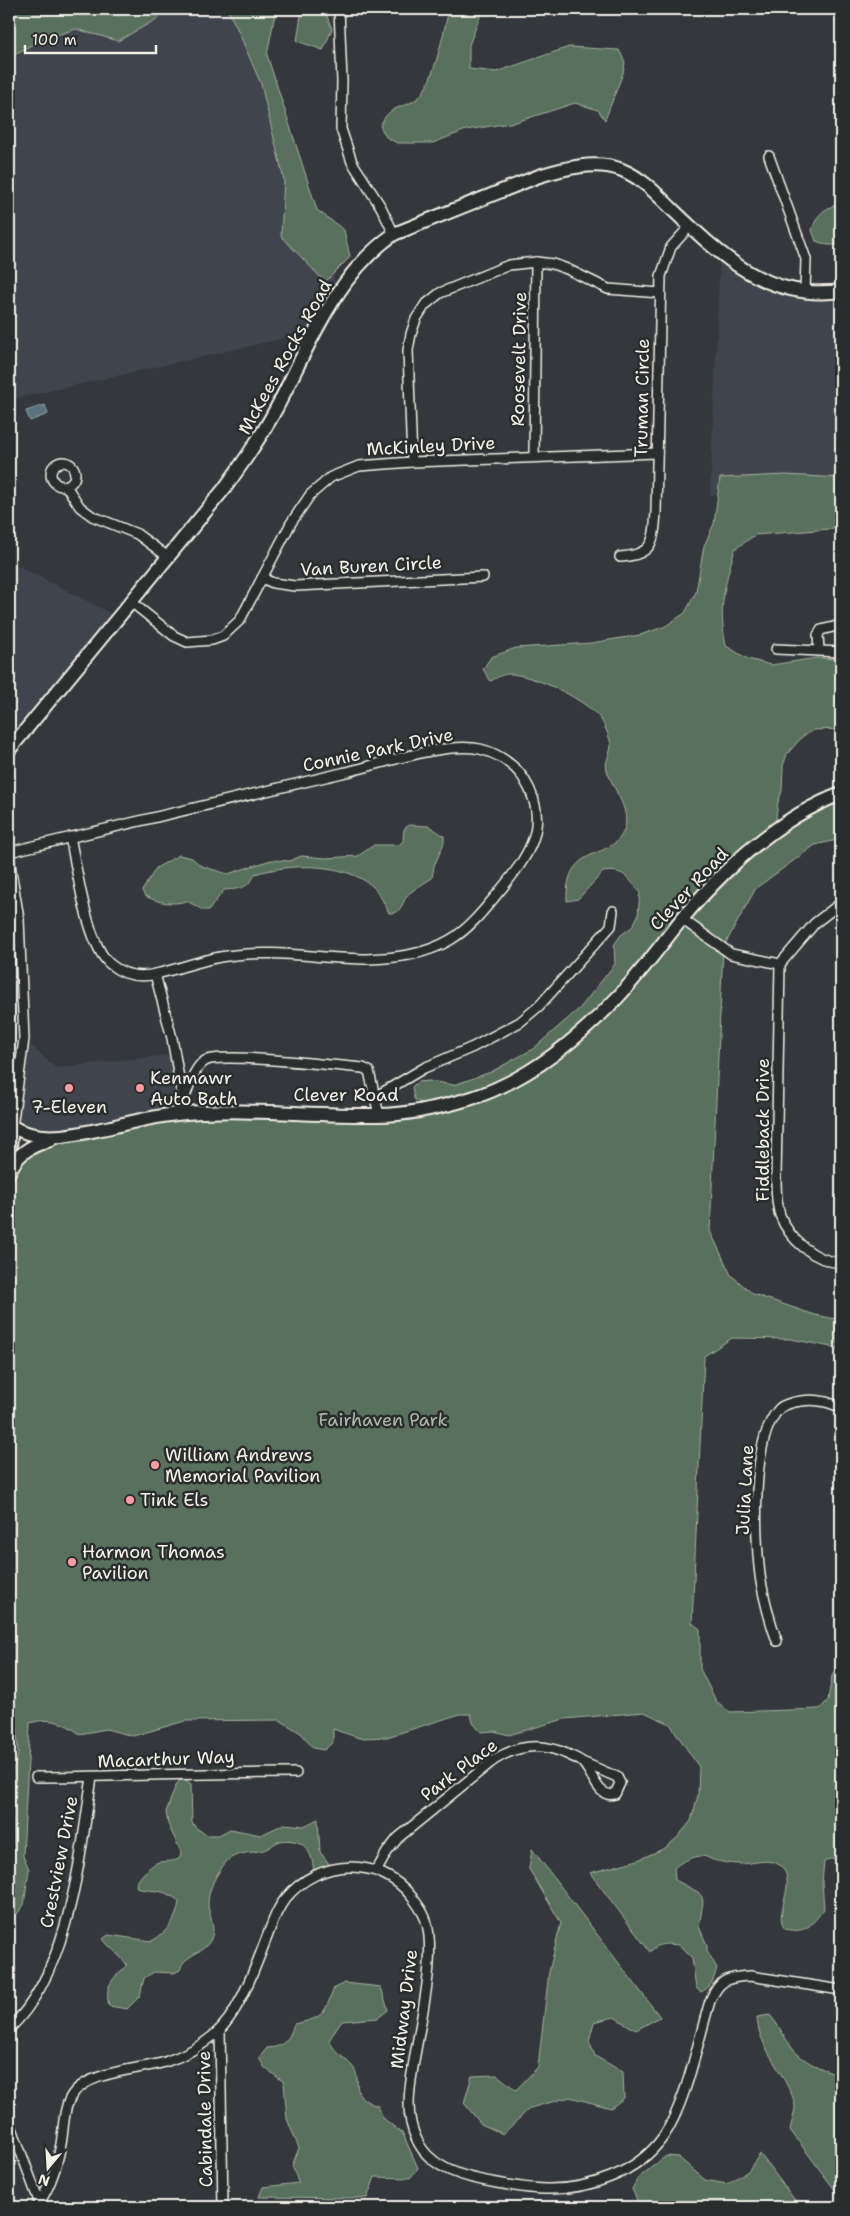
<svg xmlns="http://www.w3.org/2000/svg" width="850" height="2216" viewBox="0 0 850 2216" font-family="'Shantell Sans',sans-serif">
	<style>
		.built { fill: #3f454d }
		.green { fill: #58705d; stroke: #a6b0a2 }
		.water { fill: #5b717c; stroke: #98a4a7 }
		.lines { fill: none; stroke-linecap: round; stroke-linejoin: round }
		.street-casing { stroke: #f4f1e8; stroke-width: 12 }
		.secondary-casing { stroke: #f4f1e8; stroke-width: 16 }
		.street { stroke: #2a2d2e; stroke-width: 9 }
		.secondary { stroke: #2a2d2e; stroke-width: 12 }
		.poi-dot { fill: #ff9aa2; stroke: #2a2d2e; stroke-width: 2 }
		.labels { text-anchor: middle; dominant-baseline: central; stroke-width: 5; stroke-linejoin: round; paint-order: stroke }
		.street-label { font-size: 18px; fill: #f4f1e8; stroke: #2a2d2e }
		.poi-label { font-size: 18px; fill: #f4f1e8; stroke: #2a2d2e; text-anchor: start }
		.park-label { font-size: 18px; fill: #aeb7a9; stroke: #2a2d2e }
	</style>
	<rect width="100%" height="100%" fill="#34383c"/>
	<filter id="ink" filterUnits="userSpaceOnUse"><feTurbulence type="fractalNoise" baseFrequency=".02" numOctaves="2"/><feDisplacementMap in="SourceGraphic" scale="10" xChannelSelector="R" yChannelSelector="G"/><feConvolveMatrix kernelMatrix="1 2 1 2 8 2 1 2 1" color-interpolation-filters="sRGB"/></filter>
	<g filter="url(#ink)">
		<g class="built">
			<polygon points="9,9 243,9 339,292 316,331 9,400"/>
			<polygon points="720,253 768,283 841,291 841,486 710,495"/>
			<polygon points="9,561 118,617 9,750"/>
			<polygon points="24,1039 56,1068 175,1054 185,1113 61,1136 9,1125 9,1041"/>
		</g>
		<g class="green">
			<polygon points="9,9 163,9 157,19 118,41 76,29 43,39 9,57"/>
			<polygon points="227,9 276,9 267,55 317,210 344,230 350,257 325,282 281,236 284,180 261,84 236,26"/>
			<polygon points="302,9 324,9 332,29 323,50 297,41"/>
			<path d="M449 9H483L469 45V69L496 72 569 47 619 50 625 62 623 73 605 120 598 110 575 103 516 122 466 130 433 143H397L386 137 380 126C390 103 404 110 419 97 434 83 444 30 449 9Z"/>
			<path d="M841 203V245H828L816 241 812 230C818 212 824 209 841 203Z"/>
			<path d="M786 475 841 478V525L830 529 755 535 735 549C724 587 718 607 726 646L748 659 771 665 817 658 841 659V729L814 730 803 736 787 754 783 766 782 791 778 802 775 825 615 997 555 1050 507 1081 439 1105 418 1102 414 1099 412 1087 417 1082 429 1081 454 1085 491 1072 533 1049 580 1008 615 964 614 945 621 935 632 927 638 916 640 892C627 877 624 869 603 872L578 899 567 901C565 840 614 864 625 827 630 808 612 788 607 770 604 762 611 753 611 745 610 738 606 729 603 723 593 702 531 673 508 674 502 674 495 679 490 681L483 669 491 657 516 648 591 643 640 635 664 627 685 613 696 592 704 546 714 524 720 478Z"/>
			<path d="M841 795V839L815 845 756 888 723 948 710 1231 731 1275 753 1294 815 1315 841 1320V1349L791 1339 732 1338 704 1356 692 1623 700 1629V1669L716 1701 730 1712 820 1709 828 1700 832 1676 841 1655V1859H829L824 1862 822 1882 824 1909C811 1925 807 1934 785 1929 773 1915 795 1888 784 1870 775 1855 754 1864 740 1864 732 1864 721 1862 713 1860 710 1859 706 1856 702 1856 694 1856 680 1862 674 1868L675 1880 698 1892 702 1897 703 1902 699 1927 707 1945V1951L717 1968C714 1978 712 1987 701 1992L696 1988 692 1958 679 1945C666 1944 659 1942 650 1952L590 1873 638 1860 665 1848 677 1838 691 1821 698 1795 699 1767 670 1724 644 1712 564 1719 509 1735 494 1731 481 1732 473 1723 471 1714H460L387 1737 359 1738 333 1729V1742L324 1750 313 1748 302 1734 280 1720 185 1721 133 1736 106 1729 80 1734C64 1722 50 1717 30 1723L23 1856 29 1869 24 1905 13 1919 9 1920V1851L13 1845 14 1806H9V1781L18 1755 17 1724 9 1718V1172L25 1149 185 1113 379 1115 474 1097 558 1053 757 844Z"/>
			<path d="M409 825 429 826 444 836V843L434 866 432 878C425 883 417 887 411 892 401 899 404 914 389 913 383 901 378 889 367 882 336 862 288 864 255 874 249 889 238 889 224 890L209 910H203L187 901C171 905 160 903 145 896L142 891 156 868 179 855 192 858 201 866 228 874 271 860 290 861 301 856 326 858 358 856 374 845H399L403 841 404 829Z"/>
			<path d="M180 1780H186L191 1784 192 1822 195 1827 206 1835H219L230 1829 261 1835 284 1824 304 1826 318 1819 320 1852 330 1865 323 1872 314 1875C313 1853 306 1837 280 1841 274 1843 269 1849 263 1850 252 1853 236 1852 227 1861 217 1872 207 1891 208 1906 210 1918 216 1927 211 1939 204 1955 183 1954 180 1970L174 1973 154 1972 144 1978 140 1996 127 2009 109 2006C104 1984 113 1979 127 1965 120 1955 110 1949 103 1939L108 1935 152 1941C168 1931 176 1921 179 1902 168 1890 155 1891 140 1889L136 1885C138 1878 149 1867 156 1863 164 1860 173 1863 180 1858L181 1852 168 1824 166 1812 176 1785Z"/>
			<polygon points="532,1849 660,2017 636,2030 614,2017 594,2022 589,2041 595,2056 623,2072 624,2098 611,2108 570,2097 530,2108 503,2134 481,2124 464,2103 472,2076 497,2075 516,2090 538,2067 549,1972 561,1923 529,1869"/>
			<path d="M345 1983 381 1987 388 2010 378 2018 342 2021 329 2040C335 2053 343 2056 352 2066 365 2081 345 2095 378 2106L383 2118 403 2134 418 2168 410 2178 375 2177 367 2198 259 2197 263 2187 299 2183 292 2166 299 2148 287 2119 284 2082 265 2068 259 2058 267 2048C284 2047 289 2040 294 2024 322 2018 324 2016 334 1988Z"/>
			<path d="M770 2015C779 2025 784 2037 792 2048 802 2061 820 2069 836 2073L841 2060V2198L790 2130C791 2123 795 2114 795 2107 795 2100 790 2091 787 2085 776 2063 758 2042 757 2017Z"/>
			<polygon points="760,2154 800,2207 640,2207 632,2189 638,2178 666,2156 678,2157 705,2180 727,2184 748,2171"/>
		</g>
		<polygon class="water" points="45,405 48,414 30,421 26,411"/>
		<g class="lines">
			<defs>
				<g id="street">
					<polyline points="339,9 342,81 341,129 352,162 381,207 394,234"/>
					<polyline points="769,156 806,259 805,292"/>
					<polyline points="534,457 536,262"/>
					<polyline points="412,462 408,350 411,334 416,319 425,305 440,293 509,265 536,262 553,264 567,269 608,289 660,293"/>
					<circle cx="63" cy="474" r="12"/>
					<polyline points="66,486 80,507 92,516 137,534 168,557"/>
					<path d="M620 557C653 555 654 542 656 512L661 276 671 247 690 226"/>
					<polyline points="262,578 273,583 295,586 483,577"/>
					<polyline points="130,601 174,636 187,642 212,640 223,636 240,620 291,523 310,495 331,477 359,466 412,462 657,453"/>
					<polyline points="776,649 841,652"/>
					<polyline points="819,650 818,635 821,630 841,625"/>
					<path d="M9 852C120 825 231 799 342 773 379 765 445 741 480 749 497 753 514 764 524 779 553 825 527 858 498 893 483 911 469 929 450 940 424 955 396 958 367 959 321 959 273 949 227 956 202 959 180 969 156 974 139 978 123 975 110 964 87 945 77 868 70 837"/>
					<polyline points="9,858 19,919 24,1039 12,1127"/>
					<path d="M841 903 815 923 780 964 776 1177C776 1189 776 1203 780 1215 789 1240 815 1261 841 1263"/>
					<polyline points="682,919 731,954 780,964"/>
					<polyline points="155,974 172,1038 183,1101"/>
					<polyline points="375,1097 424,1068 473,1047 520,1022 539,1006 611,926 613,911"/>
					<path d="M183 1102C188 1090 193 1068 205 1061 220 1052 338 1066 363 1068L369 1071 379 1115"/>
					<path d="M777 1641C770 1622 765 1602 761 1582 755 1543 750 1437 780 1408 785 1404 794 1402 801 1401 816 1399 828 1401 841 1408"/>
					<path d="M36 1777C123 1776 210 1773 296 1773"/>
					<path d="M377 1870 387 1852 398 1838 490 1763C515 1745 540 1741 569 1755 573 1757 579 1759 582 1762 593 1772 597 1799 615 1794L620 1783 617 1777 582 1762"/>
					<path d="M9 2029C70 1972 80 1856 92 1777"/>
					<polyline points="220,2031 223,2207"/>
					<polyline points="9,2120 40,2204"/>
					<path d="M36 2207C50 2189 57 2166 61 2144 64 2128 63 2108 72 2095 88 2071 139 2070 165 2062 183 2056 199 2048 214 2035 239 2015 255 1967 267 1937 272 1924 277 1908 286 1898 319 1858 380 1856 412 1897 418 1905 425 1914 427 1924 436 1960 419 2028 413 2067 409 2092 405 2116 417 2140 431 2170 467 2178 497 2183 513 2186 530 2189 546 2189 588 2190 638 2173 663 2137 686 2104 698 2041 710 2001 719 1980 727 1977 750 1976L841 1990"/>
				</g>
				<g id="secondary">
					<path d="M9 750 224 489C243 463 261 437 276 409 308 348 335 275 394 234L539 176C565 168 596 160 622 170 642 178 658 195 673 210 722 257 768 301 841 291"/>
					<path d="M9 1125C41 1145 76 1134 111 1127 135 1121 161 1115 186 1113 250 1108 314 1116 378 1115 409 1115 442 1107 472 1098 528 1080 577 1040 617 998 640 974 660 946 681 920 724 869 777 818 841 794"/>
					<polyline points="9,1154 12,1127"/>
					<path d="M9 1172C18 1153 30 1146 50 1140"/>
				</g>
			</defs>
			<use href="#street" class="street-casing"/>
			<use href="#secondary" class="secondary-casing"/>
			<use href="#street" class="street"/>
			<use href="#secondary" class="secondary"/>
		</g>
	</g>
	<g class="poi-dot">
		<circle cx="69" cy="1088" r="5"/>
		<circle cx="140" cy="1088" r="5"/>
		<circle cx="155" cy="1465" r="5"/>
		<circle cx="130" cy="1500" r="5"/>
		<circle cx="72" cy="1562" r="5"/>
	</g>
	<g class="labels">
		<g class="street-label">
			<text transform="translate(285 357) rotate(-61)">McKees Rocks Road</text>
			<text transform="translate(519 359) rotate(-89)">Roosevelt Drive</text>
			<text transform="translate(642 398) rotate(-89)">Truman Circle</text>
			<text transform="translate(431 446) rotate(-3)">McKinley Drive</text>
			<text transform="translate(371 566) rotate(-3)">Van Buren Circle</text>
			<text transform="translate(378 750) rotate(-12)">Connie Park Drive</text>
			<text transform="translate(689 889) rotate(-47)">Clever Road</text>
			<text x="346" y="1095">Clever Road</text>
			<text transform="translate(763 1130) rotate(-90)">Fiddleback Drive</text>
			<text transform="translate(745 1490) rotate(-87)">Julia Lane</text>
			<text transform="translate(166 1759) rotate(-2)">Macarthur Way</text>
			<text transform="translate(459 1770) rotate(-37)">Park Place</text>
			<text transform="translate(59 1862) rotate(-79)">Crestview Drive</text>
			<text transform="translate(404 2009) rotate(-83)">Midway Drive</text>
			<text transform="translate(205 2119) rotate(-91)">Cabindale Drive</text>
		</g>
		<g class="poi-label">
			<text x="150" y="1078">Kenmawr<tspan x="150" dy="21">Auto Bath</tspan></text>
			<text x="69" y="1107" text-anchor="middle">7-Eleven</text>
			<text x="165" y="1455">William Andrews<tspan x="165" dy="21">Memorial Pavilion</tspan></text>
			<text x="140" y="1500">Tink Els</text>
			<text x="82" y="1552">Harmon Thomas<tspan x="82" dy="21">Pavilion</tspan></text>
		</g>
		<g class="park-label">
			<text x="383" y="1420">Fairhaven Park</text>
		</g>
	</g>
	<rect width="850" height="2216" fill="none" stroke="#2a2d2e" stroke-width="30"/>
	<rect x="15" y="15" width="820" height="2186" fill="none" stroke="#f4f1e8" stroke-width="2" filter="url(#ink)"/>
	<g transform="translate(48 2168) rotate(198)" stroke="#2a2d2e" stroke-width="4" paint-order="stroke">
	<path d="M0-4L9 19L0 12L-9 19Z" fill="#f4f1e8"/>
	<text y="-8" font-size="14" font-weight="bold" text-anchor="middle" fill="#f4f1e8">N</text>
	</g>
	<path d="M25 45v8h131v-8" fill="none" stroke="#f4f1e8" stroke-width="2.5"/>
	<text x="32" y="45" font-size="15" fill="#f4f1e8" stroke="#2a2d2e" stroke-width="4" paint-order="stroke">100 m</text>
</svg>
